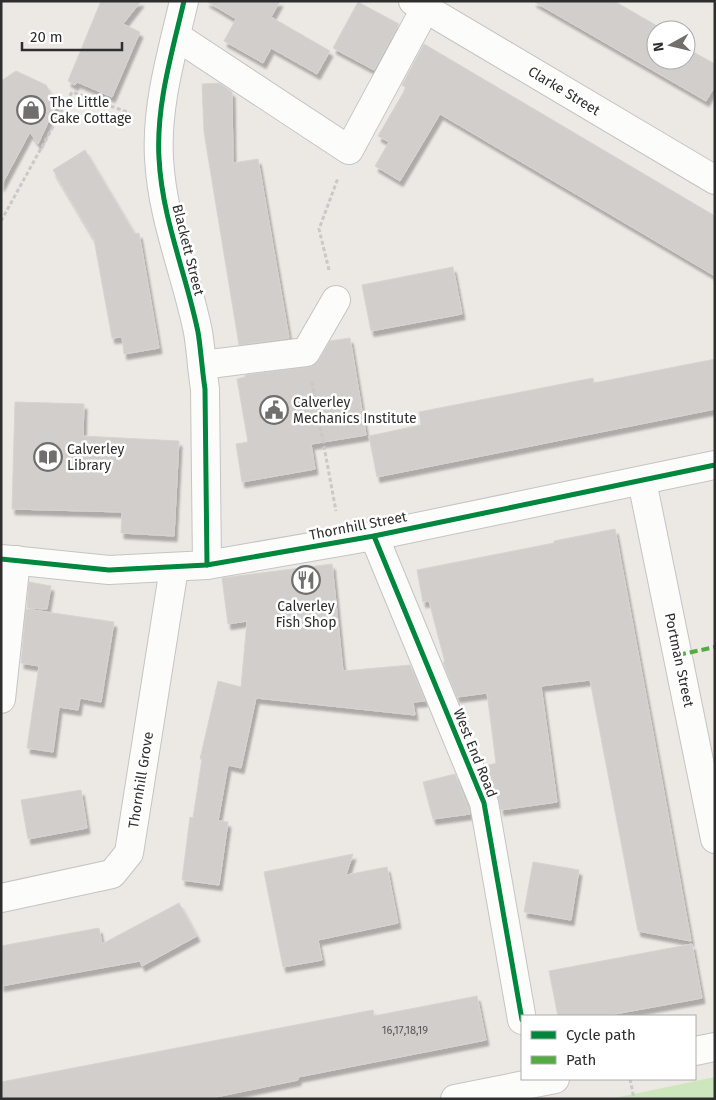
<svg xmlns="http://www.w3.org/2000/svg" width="716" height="1100" viewBox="0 0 716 1100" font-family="'Fira Sans',sans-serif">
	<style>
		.green { fill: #cee6be }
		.building { fill: #d1cecb; stroke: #d7d4d0; filter: url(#shadow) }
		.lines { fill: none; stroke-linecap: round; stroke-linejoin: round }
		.minor-casing { stroke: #c5c4c5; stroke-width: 30 }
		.path { stroke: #c9c9c8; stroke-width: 3; stroke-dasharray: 4 2.5; stroke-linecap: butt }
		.minor { stroke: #fcfcfb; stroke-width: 28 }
		.quiet { stroke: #54ab44; stroke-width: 4; stroke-dasharray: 8 4; stroke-linecap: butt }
		.cycleway-casing { stroke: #fff; stroke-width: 8 }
		.cycleway { stroke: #00873e; stroke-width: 5 }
		.labels { text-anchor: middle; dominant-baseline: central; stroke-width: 5; stroke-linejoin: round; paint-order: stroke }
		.number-label { font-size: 11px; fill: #585857 }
		.street-label { font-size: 14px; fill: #2e2e2e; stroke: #fff }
		.poi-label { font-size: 14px; fill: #2e2e2e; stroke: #fff; text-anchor: start }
	</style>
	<defs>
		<filter id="shadow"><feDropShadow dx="3" dy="5.5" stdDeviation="1" flood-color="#0004"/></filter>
	</defs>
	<rect width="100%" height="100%" fill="#ece8e4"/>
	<polygon class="green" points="715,1077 715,1099 610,1099"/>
	<g class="building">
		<polygon points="101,1 141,1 123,24 140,32 112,97 77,82 75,85 68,81"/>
		<polygon points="206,1 280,1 271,17 330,51 317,74 271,48 263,63 224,41 236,19"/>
		<polygon points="533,1 614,1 659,27 656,30 656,60 686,60 686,48 715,64 715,86 706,101"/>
		<polygon points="358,2 399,24 374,70 333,48"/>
		<polygon points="424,44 715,216 715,276 440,114 400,181 375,166 389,142 378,136 406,88 402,85"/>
		<polygon points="16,71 46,85 57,103 38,144 30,132 1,186 1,81"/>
		<polygon points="219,83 232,92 233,163 258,159 289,338 239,345 204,132 202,84"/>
		<polygon points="85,150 135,234 139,233 159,348 124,354 122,337 112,338 94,239 53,170"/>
		<polygon points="453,267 462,314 371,331 362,285"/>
		<polygon points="350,338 366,435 311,444 315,469 242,482 236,444 248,442 237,379 245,377 245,375 308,367 319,360 330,341"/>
		<polygon points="715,359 715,409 377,477 369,436 421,425 419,412 593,378 594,383"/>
		<polygon points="15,402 84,404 83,436 179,441 174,536 121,533 122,512 12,509"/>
		<polygon points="615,529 663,787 691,941 638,931 590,680 541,686 557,802 501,810 498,797 486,766 496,763 487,693 457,697 443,662 445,662 429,601 423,602 417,570 554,543 554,541"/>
		<polygon points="332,564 343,671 410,665 425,701 413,702 415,715 256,698 241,768 228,765 218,821 228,822 219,885 182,880 190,817 193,818 202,759 200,759 218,681 241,687 247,621 228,624 222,578"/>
		<polygon points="29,582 51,586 47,609 27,608"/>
		<polygon points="26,609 114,622 101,702 80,698 78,710 59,707 53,752 27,748 39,666 21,663"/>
		<polygon points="455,774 470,814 433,819 423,782"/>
		<polygon points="81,790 87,828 28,839 21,800"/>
		<polygon points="353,854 346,875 387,867 398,923 318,940 322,960 283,967 264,872"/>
		<polygon points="533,862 579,870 571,920 524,912"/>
		<polygon points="179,903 197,936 142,966 140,961 1,986 1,946 99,928 102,944"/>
		<polygon points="692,944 702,998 604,1016 558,1016 549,971"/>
		<polygon points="477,996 486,1040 298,1077 298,1080 206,1099 1,1099 1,1082 373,1010 374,1016"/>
	</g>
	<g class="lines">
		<defs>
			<g id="minor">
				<path d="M184 1C172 53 156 105 159 158 162 219 186 273 198 332 201 350 202 370 205 389L207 565"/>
				<polyline points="413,1 715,180"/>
				<polyline points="176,36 349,150 425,9"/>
				<polyline points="202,365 306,352 336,300"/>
				<polyline points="642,481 715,839"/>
				<polyline points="374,536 484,803 522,1020"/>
				<polyline points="1,559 109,570 207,565 374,536 715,465"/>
				<polyline points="1,699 16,560"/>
				<polyline points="1,898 112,874 129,853 174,568"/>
				<polyline points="695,1051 715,1047"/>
				<polyline points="455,1099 555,1079"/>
			</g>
		</defs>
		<use href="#minor" class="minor-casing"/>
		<g class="path">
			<polyline points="1,221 72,92 130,113"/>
			<polyline points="329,270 319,229 338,178"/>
			<polyline points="312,382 336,511"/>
			<polyline points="630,1079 634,1099"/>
		</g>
		<use href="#minor" class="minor"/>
		<polyline class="quiet" points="678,655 715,647"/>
		<defs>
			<g id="cycleway">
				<path d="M184 1C172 53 156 105 159 158 162 219 186 273 198 332 201 350 202 370 205 389L207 565"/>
				<polyline points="374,536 484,803 522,1020"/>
				<polyline points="1,559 109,570 207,565 374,536 715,465"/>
			</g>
		</defs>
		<use href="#cycleway" class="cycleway-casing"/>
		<use href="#cycleway" class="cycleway"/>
	</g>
	<defs>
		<symbol id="shop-ring" viewBox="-11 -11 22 22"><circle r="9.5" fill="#fff" stroke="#706f6e" stroke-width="1.5"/><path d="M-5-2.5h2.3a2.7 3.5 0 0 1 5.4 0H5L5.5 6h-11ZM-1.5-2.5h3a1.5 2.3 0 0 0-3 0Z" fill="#706f6e"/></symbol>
		<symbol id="civic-ring" viewBox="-11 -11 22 22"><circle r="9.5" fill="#fff" stroke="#706f6e" stroke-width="1.5"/><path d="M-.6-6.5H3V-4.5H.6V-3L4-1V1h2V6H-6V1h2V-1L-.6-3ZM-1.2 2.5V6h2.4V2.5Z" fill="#706f6e"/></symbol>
		<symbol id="library-ring" viewBox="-11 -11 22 22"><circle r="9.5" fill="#fff" stroke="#706f6e" stroke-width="1.5"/><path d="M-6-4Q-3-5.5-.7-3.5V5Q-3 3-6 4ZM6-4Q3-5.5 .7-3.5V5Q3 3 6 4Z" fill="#706f6e"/></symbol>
		<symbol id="restaurant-ring" viewBox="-11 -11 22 22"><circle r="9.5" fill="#fff" stroke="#706f6e" stroke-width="1.5"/><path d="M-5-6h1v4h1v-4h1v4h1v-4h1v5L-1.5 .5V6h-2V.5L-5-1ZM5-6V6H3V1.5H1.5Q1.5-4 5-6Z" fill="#706f6e"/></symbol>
	</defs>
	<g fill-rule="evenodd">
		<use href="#shop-ring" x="15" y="94" width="32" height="32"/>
		<use href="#civic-ring" x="258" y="394" width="32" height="32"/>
		<use href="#library-ring" x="32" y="441" width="32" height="32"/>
		<use href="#restaurant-ring" x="290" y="564" width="32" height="32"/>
	</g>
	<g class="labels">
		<g class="number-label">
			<text x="405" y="1030">16,17,18,19</text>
		</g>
		<g class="street-label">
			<text transform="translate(564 91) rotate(31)">Clarke Street</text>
			<text transform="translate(188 250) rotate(76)">Blackett Street</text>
			<text transform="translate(358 526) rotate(-11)">Thornhill Street</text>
			<text transform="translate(679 660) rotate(78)">Portman Street</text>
			<text transform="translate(475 753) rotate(68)">West End Road</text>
			<text transform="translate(141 780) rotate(-81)">Thornhill Grove</text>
		</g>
		<g class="poi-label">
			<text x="50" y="102">The Little<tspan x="50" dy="16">Cake Cottage</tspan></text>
			<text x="293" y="402">Calverley<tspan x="293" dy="16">Mechanics Institute</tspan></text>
			<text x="67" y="449">Calverley<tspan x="67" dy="16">Library</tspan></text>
			<text x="306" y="606" text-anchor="middle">Calverley<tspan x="306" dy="16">Fish Shop</tspan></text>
		</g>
	</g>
	<rect width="716" height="1100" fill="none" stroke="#2e2e2e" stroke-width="5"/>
	<rect x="521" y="1015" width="175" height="65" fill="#ffffff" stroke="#ababab"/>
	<rect x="531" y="1031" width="25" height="8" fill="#00873e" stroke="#ababab"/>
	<text x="566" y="1040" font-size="15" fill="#2e2e2e">Cycle path</text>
	<rect x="531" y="1056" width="25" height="8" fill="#54ab44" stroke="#ababab"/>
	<text x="566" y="1065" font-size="15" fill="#2e2e2e">Path</text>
	<g transform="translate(671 45) rotate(262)"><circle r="24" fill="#ffffff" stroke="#ababab"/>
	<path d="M0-4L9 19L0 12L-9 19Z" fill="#706f6e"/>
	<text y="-8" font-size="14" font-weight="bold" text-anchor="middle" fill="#2e2e2e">N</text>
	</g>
	<path d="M22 42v8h100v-8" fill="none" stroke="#2e2e2e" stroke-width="2.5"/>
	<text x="30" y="42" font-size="15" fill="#2e2e2e" stroke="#ffffff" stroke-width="4" paint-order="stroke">20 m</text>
</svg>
